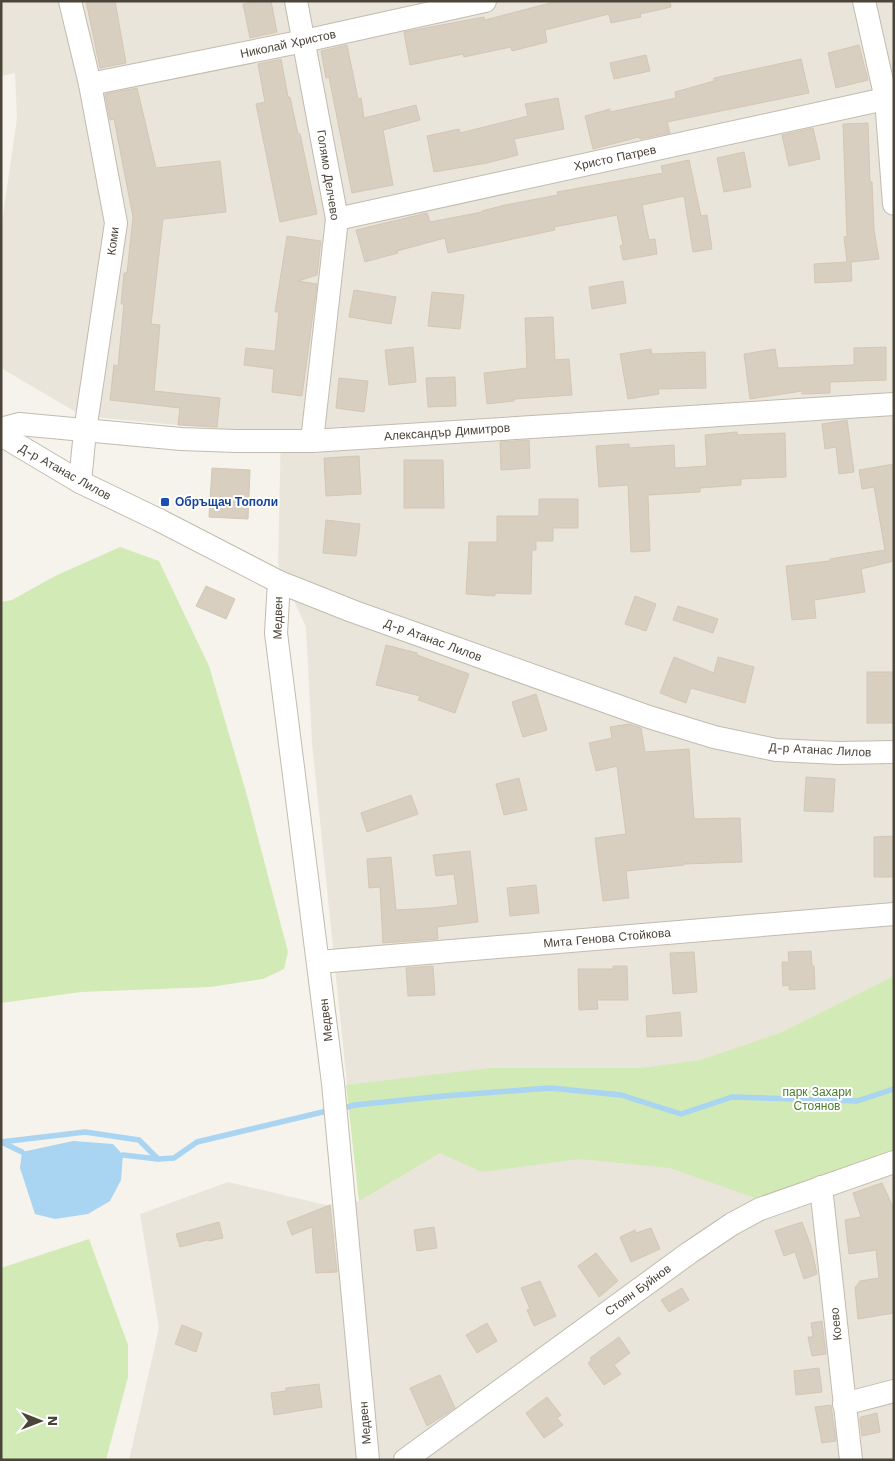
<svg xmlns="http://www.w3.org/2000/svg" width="895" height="1461" viewBox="0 0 895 1461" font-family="'Work Sans',sans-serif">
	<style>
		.residential { fill: #eae5da }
		.green { fill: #d2eab5 }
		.water { fill: #a9d4f2 }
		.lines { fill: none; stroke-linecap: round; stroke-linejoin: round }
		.stream { stroke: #a9d4f2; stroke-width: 5.5 }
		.building { fill: #d8cfc1; stroke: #d3c7b4 }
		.minor-casing { stroke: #c2bbae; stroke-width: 24 }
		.minor { stroke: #fff; stroke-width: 22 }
		.transit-dot { fill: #1a4fb4; stroke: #fff; stroke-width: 2 }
		.labels { text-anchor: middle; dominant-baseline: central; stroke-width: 4; stroke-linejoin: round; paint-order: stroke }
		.street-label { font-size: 12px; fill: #4b4439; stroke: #fff }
		.transit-label { font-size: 12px; font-weight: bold; fill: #164399; stroke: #fff; text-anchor: start }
		.park-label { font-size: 12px; fill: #4a7f2a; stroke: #fff }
	</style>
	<rect width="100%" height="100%" fill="#f6f3ec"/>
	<polygon class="residential" points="1,1 894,1 894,1460 129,1460 159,1328 140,1214 228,1182 326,1205 359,1201 312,743 306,627 278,565 281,429 220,429 103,418 74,411 1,368 2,222 17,118 15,73 1,76"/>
	<g class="green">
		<polygon points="120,547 159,561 209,666 246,792 288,952 284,969 263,979 210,987 81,992 1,1003 1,602 12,600 55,576"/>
		<polygon points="894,976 894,1151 758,1199 670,1168 580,1159 482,1172 440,1153 359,1201 346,1085 490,1068 642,1068 700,1060 780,1033"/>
		<polygon points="89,1239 128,1345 128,1377 106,1460 1,1460 1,1268"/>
	</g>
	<polygon class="water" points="73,1141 113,1144 123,1155 121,1180 110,1201 88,1214 55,1219 35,1214 20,1168 22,1152"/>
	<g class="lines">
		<g class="stream">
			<polyline points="340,1109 355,1105 444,1096 550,1088 621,1095 681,1114 732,1097 857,1101 894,1089"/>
			<polyline points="1,1142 85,1132 139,1140 158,1159 174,1158 197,1142 331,1110"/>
			<polyline points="1,1142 22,1152"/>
			<polyline points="123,1155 158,1159"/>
		</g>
	</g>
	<g class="building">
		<polygon points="86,1 115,1 126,63 100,68"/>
		<polygon points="260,1 271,1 277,32 250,38 243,4"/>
		<polygon points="558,1 670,1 671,7 640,14 641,17 611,23 609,14 545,30 547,42 512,51 511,47 464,57 463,54 410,65 404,32 484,17 485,20"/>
		<polygon points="347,45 358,99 361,98 364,118 416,105 420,120 383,130 393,185 352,193 329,77 326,78 321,51"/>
		<polygon points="859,45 868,80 836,88 828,53"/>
		<polygon points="646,55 650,71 614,79 610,63"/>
		<polygon points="281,59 288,97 290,97 298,134 300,134 317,214 280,222 256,104 265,102 258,64"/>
		<polygon points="801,59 809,93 667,122 670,133 640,139 639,137 593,149 585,116 610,109 610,112 676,98 675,92 714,81 714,78"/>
		<polygon points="137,88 156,168 220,161 226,212 163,219 151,324 160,325 154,391 220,398 217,427 178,425 180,408 110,400 114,365 118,366 124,304 121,304 124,273 127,273 133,217 114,119 110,120 105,94"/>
		<polygon points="558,98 564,129 514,139 518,155 487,163 434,172 427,136 459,129 460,133 528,116 525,104"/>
		<polygon points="868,123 870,182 872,182 874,230 879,259 851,262 852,281 815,283 814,264 847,262 844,237 847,236 843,124"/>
		<polygon points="813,128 820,159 789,166 782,135"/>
		<polygon points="744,152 751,187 724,192 717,158"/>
		<polygon points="689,160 701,216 707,215 712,249 693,252 684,196 642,205 649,240 655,239 657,254 623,260 620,246 623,245 617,215 554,227 555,230 448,253 445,238 397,251 398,253 365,262 356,230 427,213 430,222 482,212 482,211 505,205 558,195 557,192 663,173 661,166"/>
		<polygon points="287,236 321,241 317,275 298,281 317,284 302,396 272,392 274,369 244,365 246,348 275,351 279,312 275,312"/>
		<polygon points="623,281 626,303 592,309 589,287"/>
		<polygon points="354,290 396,297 391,324 349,317"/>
		<polygon points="432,292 464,295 460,329 428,326"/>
		<polygon points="553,317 555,360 569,359 572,395 514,399 514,401 487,404 484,373 527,368 525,318"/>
		<polygon points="413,347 416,382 389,385 385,350"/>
		<polygon points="886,347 886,380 830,382 830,393 802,394 802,391 750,399 744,354 775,349 778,368 854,365 854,348"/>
		<polygon points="651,349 652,354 705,352 706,388 658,389 659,394 628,399 620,354"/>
		<polygon points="455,377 456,406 428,407 426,378"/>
		<polygon points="339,378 368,381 364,412 336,408"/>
		<polygon points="847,420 854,472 839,474 836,447 825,449 822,424"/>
		<polygon points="737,432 737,435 785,433 786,477 741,479 741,485 700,488 700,492 648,495 650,551 631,552 628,485 599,487 596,446 629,444 629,448 674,445 675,468 707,466 705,435"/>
		<polygon points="529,440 530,468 501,470 500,442"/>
		<polygon points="359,456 361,494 326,496 324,458"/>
		<polygon points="404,460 443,460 444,508 404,508"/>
		<polygon points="894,464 894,561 861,569 865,592 814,600 816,618 792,620 786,566 830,561 830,559 885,550 874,487 862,489 859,470"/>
		<polygon points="212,468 250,470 248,519 209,517"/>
		<polygon points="539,499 578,499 578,528 553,528 553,541 536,541 536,550 532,550 531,594 495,593 495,596 466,594 469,542 497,542 497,516 539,516"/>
		<polygon points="326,520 360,524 356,556 323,553"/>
		<polygon points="206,586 235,599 226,619 196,606"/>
		<polygon points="635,596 656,604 646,631 625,624"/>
		<polygon points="678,606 718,619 713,633 673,620"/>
		<polygon points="386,645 417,653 417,655 469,674 455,713 418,700 420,696 376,685"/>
		<polygon points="674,657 714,673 718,657 754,667 745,703 691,688 686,703 660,693"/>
		<rect x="867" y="672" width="26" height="51"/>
		<polygon points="536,694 547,730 523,737 512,702"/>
		<polygon points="629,724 641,728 645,752 689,749 694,819 740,818 742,862 684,864 684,865 626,871 629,898 603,901 595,838 626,834 617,766 596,771 589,743 612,738 610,727"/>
		<polygon points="806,777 835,779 833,812 804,811"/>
		<polygon points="519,778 527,810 504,815 496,784"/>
		<polygon points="411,795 418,814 367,832 361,813"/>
		<polygon points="894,836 894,877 874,877 874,837"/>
		<polygon points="470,851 478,922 437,927 438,939 383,943 380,887 369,888 367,859 391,857 396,910 432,908 458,905 454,874 436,876 433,855"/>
		<polygon points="536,885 539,913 510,916 507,888"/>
		<polygon points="811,951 812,966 814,966 815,989 789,990 789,985 783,986 782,962 789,962 788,952"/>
		<polygon points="694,952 697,992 673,994 670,953"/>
		<polygon points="433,966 435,995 408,996 406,968"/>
		<polygon points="613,966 627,966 628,1000 597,1000 598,1009 579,1010 578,969 613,969"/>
		<polygon points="680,1012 682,1036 647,1037 646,1016"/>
		<polygon points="882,1183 894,1209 894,1313 858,1319 855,1288 860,1281 879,1278 876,1250 849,1254 845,1220 861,1217 853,1193"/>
		<polygon points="330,1205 337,1272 316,1273 312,1227 292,1235 287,1222"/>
		<polygon points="219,1222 223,1238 209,1241 208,1240 180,1247 176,1234"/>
		<polygon points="802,1222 811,1246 817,1274 804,1279 795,1252 784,1256 775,1231"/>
		<polygon points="434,1227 437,1248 417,1251 414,1230"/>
		<polygon points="651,1228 660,1249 631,1262 620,1237 635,1230 636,1233"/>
		<polygon points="596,1253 618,1281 599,1297 578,1266"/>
		<polygon points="540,1281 556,1316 534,1326 527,1310 530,1309 521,1288"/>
		<polygon points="682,1288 689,1300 669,1312 661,1300"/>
		<polygon points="822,1321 826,1354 812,1356 808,1337 813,1337 811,1323"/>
		<polygon points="487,1323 497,1341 477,1353 466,1335"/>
		<polygon points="182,1325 202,1333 196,1352 175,1344"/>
		<polygon points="619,1337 630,1353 614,1365 621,1374 604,1385 588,1363 592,1360 590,1358"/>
		<polygon points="819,1368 822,1392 796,1395 794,1371"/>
		<polygon points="440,1375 455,1408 427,1426 410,1388"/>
		<polygon points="319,1384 322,1407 274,1415 271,1393 286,1391 286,1388"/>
		<polygon points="547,1397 561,1415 557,1418 563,1425 544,1438 526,1413"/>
		<polygon points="831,1405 836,1441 822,1443 815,1407"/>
		<polygon points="877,1413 880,1432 862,1436 860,1419 861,1417"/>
	</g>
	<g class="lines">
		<defs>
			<g id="minor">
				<polyline points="70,1 90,84 116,223 85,431 80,482"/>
				<polyline points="296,1 337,219 312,441"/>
				<polyline points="864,1 886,99 894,204"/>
				<polyline points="90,84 304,41 485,1"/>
				<polyline points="337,219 894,97"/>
				<polyline points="1,429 19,424 181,439 236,441 312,441 894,404"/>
				<polyline points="1,435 80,482 159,520 279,582 352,611 649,717 714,737 776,750 838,753 894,752"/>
				<polyline points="279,582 276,633 333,1083 368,1460"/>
				<polyline points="319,962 894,914"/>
				<polyline points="821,1187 851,1460"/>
				<polyline points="844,1404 894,1391"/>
				<polyline points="405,1460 689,1253 732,1224 760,1209 894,1162"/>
			</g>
		</defs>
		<use href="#minor" class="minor-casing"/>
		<use href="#minor" class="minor"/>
	</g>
	<rect class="transit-dot" x="160" y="497" width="10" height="10" rx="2.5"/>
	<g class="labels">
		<g class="street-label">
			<text transform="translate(288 44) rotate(-12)">Николай Христов</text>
			<text transform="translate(615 158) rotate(-12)">Христо Патрев</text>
			<text transform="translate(328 175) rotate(81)">Голямо Делчево</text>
			<text transform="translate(113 241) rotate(-83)">Коми</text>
			<text transform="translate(447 432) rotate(-4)">Александър Димитров</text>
			<text transform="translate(65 472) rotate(29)">Д-р Атанас Лилов</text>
			<text transform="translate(278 618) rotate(-89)">Медвен</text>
			<text transform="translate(433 640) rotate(20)">Д-р Атанас Лилов</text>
			<text transform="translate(820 750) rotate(3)">Д-р Атанас Лилов</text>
			<text transform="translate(607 938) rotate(-5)">Мита Генова Стойкова</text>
			<text transform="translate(326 1020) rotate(-97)">Медвен</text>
			<text transform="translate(638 1290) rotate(-36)">Стоян Буйнов</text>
			<text transform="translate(836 1324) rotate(-96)">Коево</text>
			<text transform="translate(365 1423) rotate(-95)">Медвен</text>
		</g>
		<g class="transit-label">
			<text x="175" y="502">Обръщач Тополи</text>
		</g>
		<g class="park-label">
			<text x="817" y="1092">парк Захари<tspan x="817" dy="14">Стоянов</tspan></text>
		</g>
	</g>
	<rect width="895" height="1461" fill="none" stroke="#4b4439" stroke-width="5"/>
	<g transform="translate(40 1421) rotate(90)" stroke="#ffffff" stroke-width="4" paint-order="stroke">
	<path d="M0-4L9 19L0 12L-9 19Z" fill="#4b4439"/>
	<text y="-8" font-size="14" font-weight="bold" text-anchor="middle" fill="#4b4439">N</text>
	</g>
</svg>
